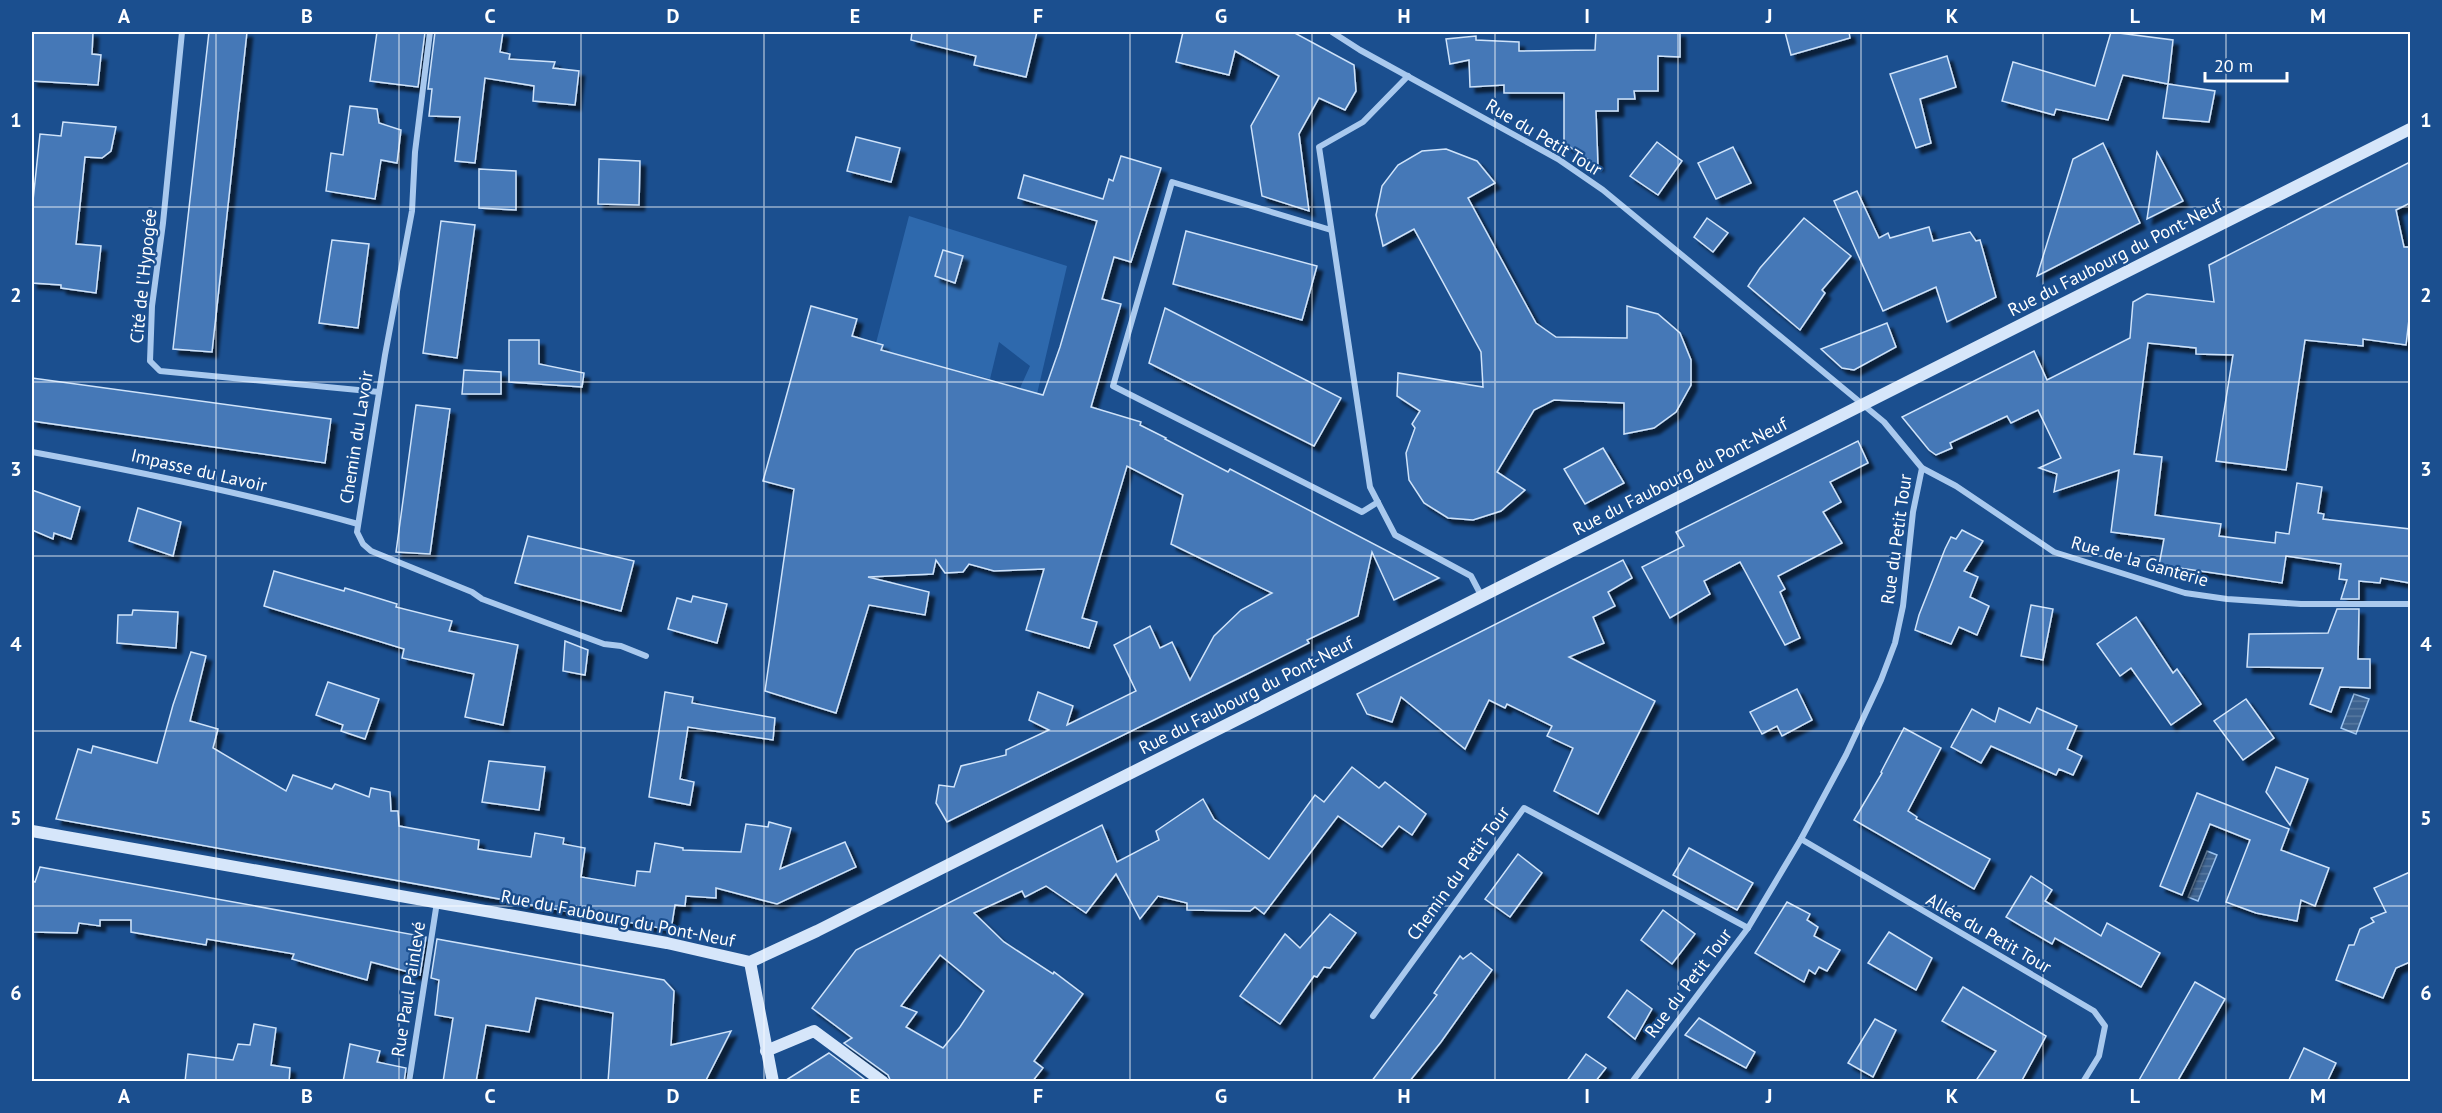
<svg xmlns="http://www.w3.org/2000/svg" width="2442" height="1113" viewBox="0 0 2442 1113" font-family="'PT Sans',sans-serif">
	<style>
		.grass { fill: #2e69ad }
		.water { fill: url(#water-rules); stroke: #9cc4f0; stroke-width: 1.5 }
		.building { fill: #4478b7; stroke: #cfe3fa; stroke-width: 1.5; fill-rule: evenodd; filter: url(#shadow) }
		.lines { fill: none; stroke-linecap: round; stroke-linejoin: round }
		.street { stroke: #a9c9ee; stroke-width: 6 }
		.secondary { stroke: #d6e6fa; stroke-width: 12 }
		.grid { fill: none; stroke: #fff; stroke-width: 1.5; stroke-opacity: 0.55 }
		.labels { text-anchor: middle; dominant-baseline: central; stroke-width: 4.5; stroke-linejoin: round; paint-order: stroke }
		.street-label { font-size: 18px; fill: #fff; stroke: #1b4f8f }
		.neatline { fill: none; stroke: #fff; stroke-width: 2 }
		.grid-label { font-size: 20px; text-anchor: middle; font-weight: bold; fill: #fff }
	</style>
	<defs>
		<pattern id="water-rules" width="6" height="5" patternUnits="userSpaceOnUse" patternTransform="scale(1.5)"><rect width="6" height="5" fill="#3c6290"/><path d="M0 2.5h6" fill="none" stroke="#597aa1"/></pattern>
		<filter id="shadow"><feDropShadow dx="5.5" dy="5.5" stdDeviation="1.5" flood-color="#0009"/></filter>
	</defs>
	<rect width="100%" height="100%" fill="#1b4f8f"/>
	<polygon class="grass" points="909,216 1067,266 1037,394 1020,388 1030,366 999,342 990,379 881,350 883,345 876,343"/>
	<g class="water">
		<polygon points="2354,694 2369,699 2356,734 2341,728"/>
		<polygon points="2207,851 2217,855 2198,901 2188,897"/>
	</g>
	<g class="building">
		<polygon points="32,32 93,32 92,54 101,55 98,85 32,81"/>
		<polygon points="209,32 247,32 212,352 173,349"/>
		<polygon points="377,32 425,32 418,87 370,81"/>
		<polygon points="435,32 503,32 500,52 510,54 509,59 555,62 553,68 579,71 575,105 533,101 534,86 485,78 475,163 455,161 460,117 429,116 432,89 428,89"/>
		<polygon points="912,32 1037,32 1026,77 974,65 976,56 911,40"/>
		<polygon points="1183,32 1293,32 1354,65 1356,91 1345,110 1319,98 1299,134 1309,211 1262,196 1251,126 1279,76 1235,51 1229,75 1176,62"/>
		<polygon points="1596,32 1680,32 1680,57 1658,56 1658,91 1634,91 1635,99 1618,99 1618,111 1596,111 1598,166 1564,143 1564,93 1504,93 1504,85 1470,87 1469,60 1450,64 1446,39 1476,36 1476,40 1519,42 1519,51 1595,50"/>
		<polygon points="1785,32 1849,32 1850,38 1791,55"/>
		<polygon points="2111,32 2173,40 2168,84 2123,75 2108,120 2056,109 2054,115 2002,101 2013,62 2095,86"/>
		<polygon points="1947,56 1956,87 1920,99 1931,143 1916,148 1890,74"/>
		<polygon points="2168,84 2215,91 2209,122 2163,118"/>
		<polygon points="350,106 377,109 379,123 401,130 397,163 381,160 375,199 326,191 331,153 343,155"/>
		<polygon points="63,122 116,127 111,151 102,158 85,157 76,244 101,246 96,293 61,288 61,285 32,283 32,210 40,134 61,136"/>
		<polygon points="856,137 900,148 891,182 847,171"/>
		<polygon points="1657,142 1682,161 1658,195 1630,176"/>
		<polygon points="2103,143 2140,223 2037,276 2073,159"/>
		<polygon points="1733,147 1751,183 1716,199 1698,163"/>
		<polygon points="1446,149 1477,161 1495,183 1468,198 1536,323 1556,337 1627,338 1627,306 1658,314 1680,333 1691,360 1691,385 1676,412 1654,428 1624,434 1624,403 1554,400 1534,410 1497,472 1525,490 1501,511 1473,520 1448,518 1424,503 1409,480 1406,453 1415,428 1412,424 1420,411 1397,396 1398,373 1483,387 1481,352 1414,229 1383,246 1376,215 1382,186 1398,165 1422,151"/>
		<polygon points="2157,152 2183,201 2147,219"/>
		<polygon points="1121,156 1161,168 1131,262 1114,257 1102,299 1121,304 1091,407 1141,422 1140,425 1166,438 1165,439 1228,472 1230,469 1439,578 1394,600 1372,552 1358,616 1307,640 1309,643 1245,675 947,822 936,803 939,785 954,787 961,766 1006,755 1006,750 1049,730 1029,720 1038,692 1073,706 1067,725 1136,691 1114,645 1150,626 1160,648 1172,642 1190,680 1214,636 1241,610 1272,593 1171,544 1183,495 1127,466 1082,618 1097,622 1089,648 1026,630 1044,569 994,571 969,564 963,572 945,573 936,560 933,574 868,577 929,592 925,615 869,605 836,713 765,691 794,489 763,481 811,306 857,319 852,336 883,345 881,350 1043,395 1060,347 1097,221 1018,198 1024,175 1103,199 1109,179 1113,181"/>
		<polygon points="599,159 640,161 639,205 598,204"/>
		<polygon points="2410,162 2410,203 2396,210 2404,247 2410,247 2410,311 2406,345 2363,339 2363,346 2305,340 2286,470 2216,461 2233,355 2196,354 2196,348 2148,343 2134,454 2162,457 2155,515 2221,524 2219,536 2275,543 2276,532 2289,534 2297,483 2322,487 2318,513 2324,514 2323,519 2410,529 2410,583 2381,578 2380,583 2359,581 2359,599 2341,599 2347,580 2339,579 2341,564 2286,556 2282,583 2159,565 2164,539 2111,532 2119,470 2054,492 2057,474 2039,468 2061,458 2038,410 2011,423 2007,416 1950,443 1952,448 1936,455 1929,450 1902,417 2034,351 2047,380 2130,338 2133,302 2147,294 2214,302 2209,265"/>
		<polygon points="479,169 516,171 516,210 479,208"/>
		<polygon points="1857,191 1879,238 1888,233 1890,238 1929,227 1933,241 1970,232 1976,241 1980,240 1996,297 1947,322 1936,287 1883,311 1834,201"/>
		<polygon points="1707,218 1728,233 1713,252 1694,237"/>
		<polygon points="1804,218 1851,256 1822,290 1825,293 1800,330 1748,286 1760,268"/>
		<polygon points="441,221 475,225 457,358 423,353"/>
		<polygon points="1186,231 1317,266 1302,320 1173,284"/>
		<polygon points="332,240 369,244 358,328 319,323"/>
		<polygon points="943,250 963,256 955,283 935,276"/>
		<polygon points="1165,308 1341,398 1314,446 1149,363"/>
		<polygon points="1887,323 1896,347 1854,370 1842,368 1821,349"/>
		<polygon points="509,340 539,340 539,364 584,373 582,387 509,382"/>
		<polygon points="464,370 501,372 501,394 462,394"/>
		<polygon points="32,378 331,419 325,463 32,421"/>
		<polygon points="416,405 450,409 430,554 396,552"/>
		<polygon points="1858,441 1868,463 1830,482 1841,502 1823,512 1842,543 1778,576 1785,589 1780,592 1800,638 1785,645 1740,562 1704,581 1710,594 1670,618 1642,567 1684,546 1676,532"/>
		<polygon points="1603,448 1624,483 1585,504 1564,469"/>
		<polygon points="32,490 80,507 71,539 54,533 53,539 32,530"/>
		<polygon points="138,508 181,522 173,556 129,541"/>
		<polygon points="1962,530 1983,541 1964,571 1978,577 1970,597 1989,606 1977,635 1959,627 1951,644 1915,630 1919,615 1945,549 1951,537 1956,539"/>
		<polygon points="528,536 634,561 621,611 515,583"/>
		<polygon points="1623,560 1632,578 1608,592 1615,606 1593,617 1604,643 1569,657 1655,701 1598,814 1554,791 1573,748 1547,736 1552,726 1507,704 1505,708 1489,700 1465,749 1401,697 1392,722 1367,714 1357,694"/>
		<polygon points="274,571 344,591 345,588 397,604 396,607 452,621 449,631 518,645 503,725 465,717 474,674 402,658 404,649 264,606"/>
		<polygon points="693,596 727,604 717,643 668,629 677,598 691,602"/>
		<polygon points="2031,605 2053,609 2043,660 2021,656"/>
		<polygon points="2337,609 2359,609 2358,659 2370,659 2370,688 2340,687 2331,712 2310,704 2323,668 2247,667 2249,634 2328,633"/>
		<polygon points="133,610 178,612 176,648 117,643 118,615 132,615"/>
		<polygon points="2136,617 2173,673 2177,669 2201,704 2171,725 2131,668 2120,676 2097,644"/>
		<polygon points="565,641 588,650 585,675 563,671"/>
		<polygon points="191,652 206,656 190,721 218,729 213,748 286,791 293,775 332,789 335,784 369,797 371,788 390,792 391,811 398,811 399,826 479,840 478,849 531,857 535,833 564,838 563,844 585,848 581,877 635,886 637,871 650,872 655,843 683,848 683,850 741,852 746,824 768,827 769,822 791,828 780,869 845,842 856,867 777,904 716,888 716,898 686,896 685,906 675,905 671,930 56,819 78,749 91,753 93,746 157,763 173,705"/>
		<polygon points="328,682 379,699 365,739 341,731 343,725 316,715"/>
		<polygon points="1797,689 1812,720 1782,736 1777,726 1762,734 1750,712"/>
		<polygon points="665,692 693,697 692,703 775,718 773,740 688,727 680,779 694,782 690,805 649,797"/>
		<polygon points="2246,699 2274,738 2243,760 2214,721"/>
		<polygon points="1999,708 2030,723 2037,708 2077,726 2067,749 2082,756 2073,775 2059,769 2056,775 1991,746 1981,763 1951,747 1972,709 1995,722"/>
		<polygon points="1904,728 1941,748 1908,811 1917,817 1916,819 1990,859 1974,889 1854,820 1882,773 1881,772"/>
		<polygon points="489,761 545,767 539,810 482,802"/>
		<path d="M1352 767 1379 788 1385 782 1426 814 1412 835 1399 826 1382 847 1338 816 1264 914 1255 907 1250 911 1187 910V903L1158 896 1140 919 1116 874 1086 913 1046 886 1025 897 1022 891 974 913 1004 942 1053 974 1054 972 1083 994 1034 1061 1043 1068 1032 1082H891L888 1075 844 1043 852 1038 812 1008 856 950 1102 825 1117 862 1159 840 1156 831 1203 799 1214 819 1269 859 1315 795 1324 802ZM940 955 984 991 960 1027 943 1048 906 1027 917 1012 901 1006Z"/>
		<polygon points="2276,767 2308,779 2290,825 2266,792"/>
		<polygon points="2197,793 2289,829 2281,850 2329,868 2315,906 2301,900 2297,921 2256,913 2226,902 2250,840 2210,824 2182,895 2160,886"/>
		<polygon points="1689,848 1753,883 1737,910 1673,875"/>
		<polygon points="1518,854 1542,873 1510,917 1485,899"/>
		<polygon points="40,867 426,937 420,975 371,962 367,980 292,959 294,954 207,939 206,945 131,932 131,920 100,920 100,926 79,923 77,933 32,932 32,881 35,882"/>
		<polygon points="2410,872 2410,962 2396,968 2383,998 2336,980 2349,945 2354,945 2360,929 2374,922 2371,918 2386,912 2374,888"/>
		<polygon points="2031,876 2052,890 2045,901 2101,936 2107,923 2160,953 2141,987 2055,938 2052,944 2006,917"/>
		<polygon points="1787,902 1810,914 1807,920 1818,927 1814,936 1840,950 1827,971 1819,967 1815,974 1809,970 1804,982 1755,953"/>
		<polygon points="1663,910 1695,934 1672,964 1641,940"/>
		<polygon points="1330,914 1356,933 1330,968 1324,967 1317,977 1314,976 1280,1024 1240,996 1285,934 1300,948"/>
		<polygon points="1889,932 1932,958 1916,990 1868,963"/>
		<polygon points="437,939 664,980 674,991 671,1045 731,1031 705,1082 608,1082 613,1013 536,998 529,1032 486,1025 476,1082 443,1082 453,1018 435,1015 439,980 431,978"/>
		<polygon points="1471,953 1492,970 1441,1042 1409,1082 1371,1082 1437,995 1434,993 1460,956 1463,959"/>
		<polygon points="2195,982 2225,999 2177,1082 2138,1082"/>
		<polygon points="1963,987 2046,1036 2021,1082 1975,1082 1996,1051 1942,1021"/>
		<polygon points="1627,990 1652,1009 1635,1039 1608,1017"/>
		<polygon points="1699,1018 1755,1052 1746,1068 1685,1035"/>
		<polygon points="1875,1019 1896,1030 1873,1077 1848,1063"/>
		<polygon points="254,1024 276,1028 271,1065 290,1068 289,1082 185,1082 188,1054 233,1060 238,1044 250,1045"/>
		<polygon points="350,1044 380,1051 377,1062 406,1068 404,1082 343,1082"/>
		<polygon points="2304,1048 2336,1063 2327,1082 2288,1082"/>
		<polygon points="829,1053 868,1082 783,1082"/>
		<polygon points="1586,1054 1606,1068 1595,1082 1566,1082"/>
	</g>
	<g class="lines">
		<g class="street">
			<polyline points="182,32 163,223 152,306 150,361 160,371 379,392"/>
			<polyline points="430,32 415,152 412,211 385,355 357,532 363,544 371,551 472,592 482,599 604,644 621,646 646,656"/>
			<polyline points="1332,32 1360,50 1558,159 1603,190 1884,422 1922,468 1956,486 2054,552 2185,593 2227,599 2301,604 2410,604"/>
			<polyline points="1408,76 1363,122 1319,147 1370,487 1395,535 1471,576 1482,597"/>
			<polyline points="1331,230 1172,182 1113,386 1362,512 1378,502"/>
			<path d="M32 452C141 472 250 494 358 524"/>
			<polyline points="1801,839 2094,1011 2105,1026 2099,1056 2083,1082"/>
			<polyline points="1373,1016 1524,808 1748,928"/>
			<polyline points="409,1082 437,902"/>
			<polyline points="1632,1082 1748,928 1801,839 1846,755 1881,680 1895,643 1903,606 1913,512 1922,468"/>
		</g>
		<g class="secondary">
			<polyline points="32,831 667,943 750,962 817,931 2410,129"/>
			<polyline points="750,962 773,1082"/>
			<polyline points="766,1051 814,1031 883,1082"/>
		</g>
	</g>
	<path class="grid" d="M216 32V1082M399 32V1082M581 32V1082M764 32V1082M947 32V1082M1130 32V1082M1312 32V1082M1495 32V1082M1678 32V1082M1861 32V1082M2043 32V1082M2226 32V1082M32 207H2410M32 382H2410M32 556H2410M32 731H2410M32 906H2410"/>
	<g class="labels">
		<g class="street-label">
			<text transform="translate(1544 137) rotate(31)">Rue du Petit Tour</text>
			<text transform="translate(2115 257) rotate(-27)">Rue du Faubourg du Pont-Neuf</text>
			<text transform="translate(143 276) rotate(-84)">Cité de l'Hypogée</text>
			<text transform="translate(356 437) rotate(-81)">Chemin du Lavoir</text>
			<text transform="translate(199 470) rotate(13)">Impasse du Lavoir</text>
			<text transform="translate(1680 476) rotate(-27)">Rue du Faubourg du Pont-Neuf</text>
			<text transform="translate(1896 539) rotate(-82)">Rue du Petit Tour</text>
			<text transform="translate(2140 561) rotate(16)">Rue de la Ganterie</text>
			<text transform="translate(1246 695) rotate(-27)">Rue du Faubourg du Pont-Neuf</text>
			<text transform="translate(1458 873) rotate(-54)">Chemin du Petit Tour</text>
			<text transform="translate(618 918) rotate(11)">Rue du Faubourg du Pont-Neuf</text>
			<text transform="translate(1989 933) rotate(30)">Allée du Petit Tour</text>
			<text transform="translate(1688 983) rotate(-53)">Rue du Petit Tour</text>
			<text transform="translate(408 989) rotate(-81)">Rue Paul Painlevé</text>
		</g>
	</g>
	<rect width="2442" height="1113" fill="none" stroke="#1b4f8f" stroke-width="66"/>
	<path d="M2205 72v9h82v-9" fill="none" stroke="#ffffff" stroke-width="3"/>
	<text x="2214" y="72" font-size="18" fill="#ffffff" stroke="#1b4f8f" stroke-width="4.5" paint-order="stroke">20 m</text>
	<rect x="33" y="33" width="2376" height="1047" class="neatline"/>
	<g class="grid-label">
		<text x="124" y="23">A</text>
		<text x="307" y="23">B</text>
		<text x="490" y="23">C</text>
		<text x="673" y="23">D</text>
		<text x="855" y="23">E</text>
		<text x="1038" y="23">F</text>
		<text x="1221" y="23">G</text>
		<text x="1404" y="23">H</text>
		<text x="1587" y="23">I</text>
		<text x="1769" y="23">J</text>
		<text x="1952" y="23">K</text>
		<text x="2135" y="23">L</text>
		<text x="2318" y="23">M</text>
		<text x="16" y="127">1</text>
		<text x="2426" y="127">1</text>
		<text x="16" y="302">2</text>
		<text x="2426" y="302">2</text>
		<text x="16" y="476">3</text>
		<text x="2426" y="476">3</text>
		<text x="16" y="651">4</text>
		<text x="2426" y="651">4</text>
		<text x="16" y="825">5</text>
		<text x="2426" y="825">5</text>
		<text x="16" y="1000">6</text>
		<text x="2426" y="1000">6</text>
		<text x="124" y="1103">A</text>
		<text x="307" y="1103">B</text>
		<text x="490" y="1103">C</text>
		<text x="673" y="1103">D</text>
		<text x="855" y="1103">E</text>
		<text x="1038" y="1103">F</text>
		<text x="1221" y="1103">G</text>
		<text x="1404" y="1103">H</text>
		<text x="1587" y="1103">I</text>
		<text x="1769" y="1103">J</text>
		<text x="1952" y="1103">K</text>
		<text x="2135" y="1103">L</text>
		<text x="2318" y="1103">M</text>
	</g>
</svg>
